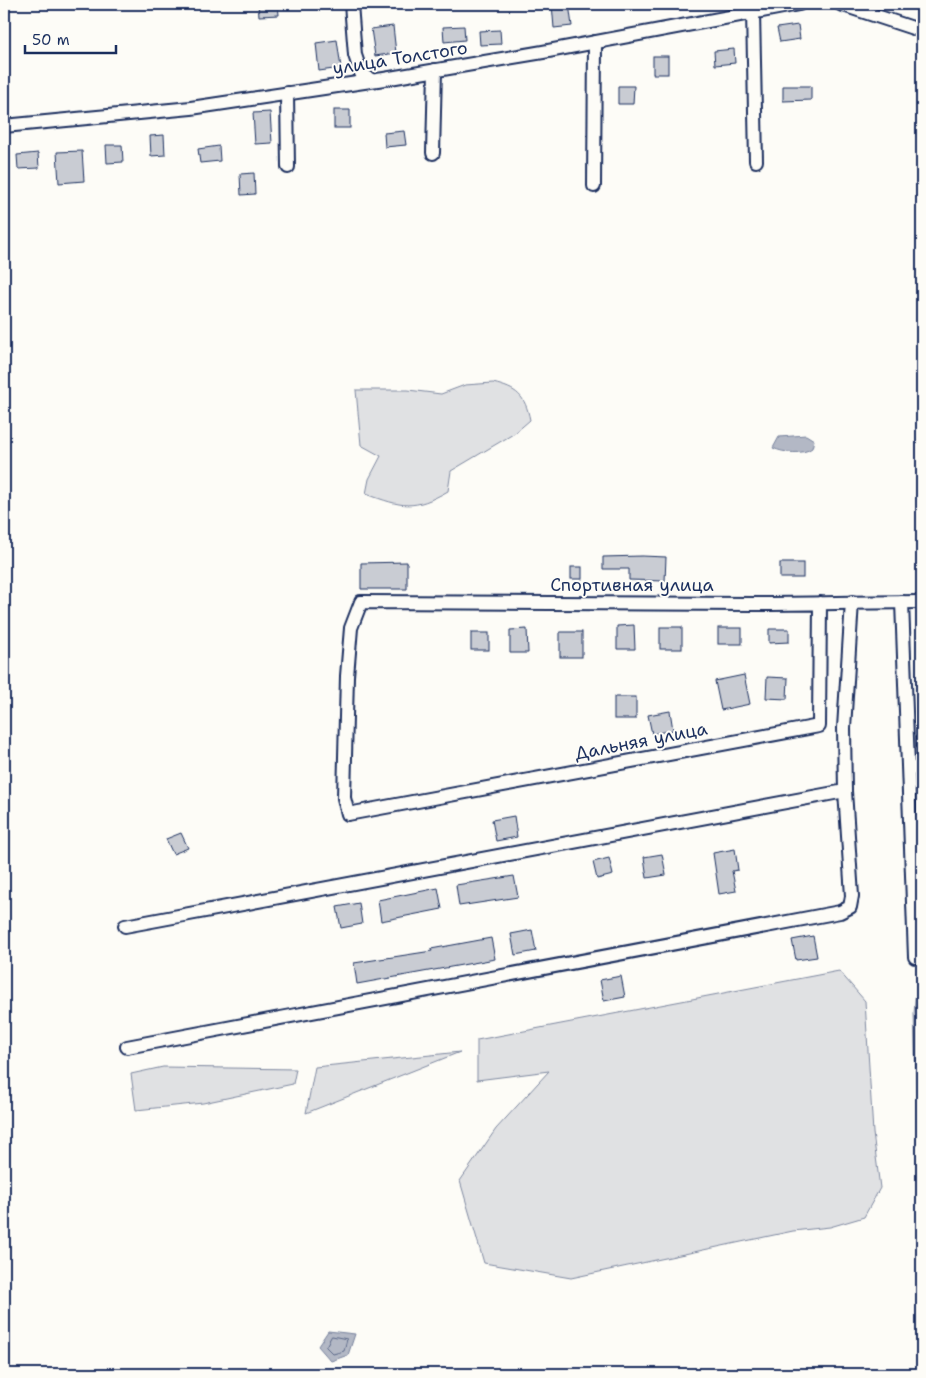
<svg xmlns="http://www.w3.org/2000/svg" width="926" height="1378" viewBox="0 0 926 1378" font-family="'Shantell Sans',sans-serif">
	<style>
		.green { fill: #e0e1e3; stroke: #7e88a0 }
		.water { fill: #b3b8c5; stroke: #76819c }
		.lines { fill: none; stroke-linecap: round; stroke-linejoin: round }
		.shore { stroke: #586687; stroke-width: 1 }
		.building { fill: #c9ccd3; stroke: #1b2f5e }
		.minor-casing { stroke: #1b2f5e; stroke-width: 16 }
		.minor { stroke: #fdfcf7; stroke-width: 12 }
		.labels { text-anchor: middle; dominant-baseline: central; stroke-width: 4; stroke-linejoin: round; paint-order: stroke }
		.street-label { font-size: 18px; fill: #1b2f5e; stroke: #fdfcf7 }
	</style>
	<rect width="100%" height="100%" fill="#fdfcf7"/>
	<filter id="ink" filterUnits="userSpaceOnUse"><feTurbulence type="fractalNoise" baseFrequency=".02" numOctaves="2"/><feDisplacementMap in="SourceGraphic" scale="10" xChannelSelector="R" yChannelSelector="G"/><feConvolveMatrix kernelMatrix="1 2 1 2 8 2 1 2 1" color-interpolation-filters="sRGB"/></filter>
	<g filter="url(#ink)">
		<g class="green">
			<path d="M493 383C517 389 525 395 530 420L515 433 451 471 448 491C413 511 403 507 366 494L369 479 381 456 361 445 356 390H408L441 394 465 385Z"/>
			<polygon points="922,961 922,1145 918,1146 914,1014 918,962"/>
			<polygon points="839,971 865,1001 873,1133 880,1188 864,1217 830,1227 793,1231 571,1278 484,1263 460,1181 496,1129 549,1071 477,1080 477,1040"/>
			<polygon points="460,1052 306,1113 315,1067"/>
			<polygon points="163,1067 296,1069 293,1084 203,1103 136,1110 131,1074"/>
		</g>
		<g class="water">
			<path d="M806 435 814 440 812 448C804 455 783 453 773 448L779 437Z"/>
			<polygon points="328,1331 355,1334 348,1355 331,1361 318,1346"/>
		</g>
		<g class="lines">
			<polygon class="shore" points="332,1336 347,1339 344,1351 333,1354 326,1347"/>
		</g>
		<g class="building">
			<polygon points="258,4 278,4 279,15 259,16"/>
			<polygon points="552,4 569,4 572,26 554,28"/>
			<polygon points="798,25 800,39 780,42 777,28"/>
			<polygon points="393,26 396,53 375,56 371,29"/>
			<polygon points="464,26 465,40 444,42 443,27"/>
			<polygon points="500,30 501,44 480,45 479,31"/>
			<polygon points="337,40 341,68 319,71 316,43"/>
			<polygon points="734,49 735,63 715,65 714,51"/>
			<rect x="653" y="56" width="15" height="18"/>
			<polygon points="618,86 634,86 633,104 618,104"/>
			<polygon points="783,86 811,86 811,100 783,101"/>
			<rect x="334" y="110" width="16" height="18"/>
			<polygon points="270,112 272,143 255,144 253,113"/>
			<polygon points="404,131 406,145 385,147 384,133"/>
			<polygon points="164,135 165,155 151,156 150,136"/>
			<polygon points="106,145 122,145 123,162 107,163"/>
			<polygon points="219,146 220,161 200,163 198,149"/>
			<polygon points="82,151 84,181 59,183 57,152"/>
			<polygon points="38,153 39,168 18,169 17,155"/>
			<polygon points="254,173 255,194 241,195 240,174"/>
			<polygon points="642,556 666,557 665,581 629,580 629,569 603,569 603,557"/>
			<polygon points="407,562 407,589 361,589 361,563"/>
			<rect x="780" y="563" width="23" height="15"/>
			<rect x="571" y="567" width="11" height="12"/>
			<polygon points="634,625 635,649 617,649 617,626"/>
			<rect x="660" y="627" width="22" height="22"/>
			<rect x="718" y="628" width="24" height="16"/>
			<polygon points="527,629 528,653 510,653 510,630"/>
			<polygon points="769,629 789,629 789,642 769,643"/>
			<rect x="560" y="632" width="22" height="25"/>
			<rect x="471" y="633" width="18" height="17"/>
			<polygon points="744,675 750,704 721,710 715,681"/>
			<polygon points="767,677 788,678 787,699 766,698"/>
			<rect x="614" y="697" width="22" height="22"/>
			<polygon points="670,711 673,730 652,734 648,715"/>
			<polygon points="514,816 517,837 496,841 492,820"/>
			<polygon points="181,833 188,848 173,854 166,839"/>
			<polygon points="735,849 738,870 732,871 736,891 719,894 713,853"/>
			<polygon points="662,854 666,875 647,878 644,857"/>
			<polygon points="609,858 613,875 597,879 593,862"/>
			<polygon points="514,876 518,897 459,906 456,885"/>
			<polygon points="438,888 442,909 381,921 378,900"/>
			<polygon points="359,903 362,924 341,928 337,907"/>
			<polygon points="532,930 536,951 515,955 511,934"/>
			<polygon points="813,936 817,957 796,960 792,940"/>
			<polygon points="491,938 495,959 357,984 354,963 432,951 431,949"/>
			<polygon points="621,976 625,997 604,1001 600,980"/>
		</g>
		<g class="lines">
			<defs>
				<g id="minor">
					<polyline points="351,4 355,55 361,73 371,80"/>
					<polyline points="840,4 922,31"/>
					<polyline points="753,12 756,161"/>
					<polyline points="287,93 288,167"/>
					<polyline points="4,126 191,108 384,79 543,52 799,4"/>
					<polyline points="433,153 435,70"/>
					<polyline points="594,186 595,42"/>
					<polyline points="902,602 915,957 922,957"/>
					<path d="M820 603 819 726 348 814 344 798 347 676 351 628 361 602C491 602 621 604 752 604 809 604 865 602 922 602"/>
					<polyline points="909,767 922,770"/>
					<polyline points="125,926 845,791"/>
					<polyline points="127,1047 840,912 850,907 852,896 845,791 844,728 852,602"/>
				</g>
			</defs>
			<use href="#minor" class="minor-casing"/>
			<use href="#minor" class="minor"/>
		</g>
	</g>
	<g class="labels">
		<g class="street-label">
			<text transform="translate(400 58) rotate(-9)">улица Толстого</text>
			<text x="632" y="585">Спортивная улица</text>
			<text transform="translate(641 741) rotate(-11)">Дальняя улица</text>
		</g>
	</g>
	<rect width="926" height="1378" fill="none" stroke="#fdfcf7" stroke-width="20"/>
	<rect x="10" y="10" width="906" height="1358" fill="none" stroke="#1b2f5e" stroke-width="2" filter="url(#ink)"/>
	<path d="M25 45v8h91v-8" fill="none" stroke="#1b2f5e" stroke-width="2.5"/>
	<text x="32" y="45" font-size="15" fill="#1b2f5e" stroke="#fdfcf7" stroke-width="4" paint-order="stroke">50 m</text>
</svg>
